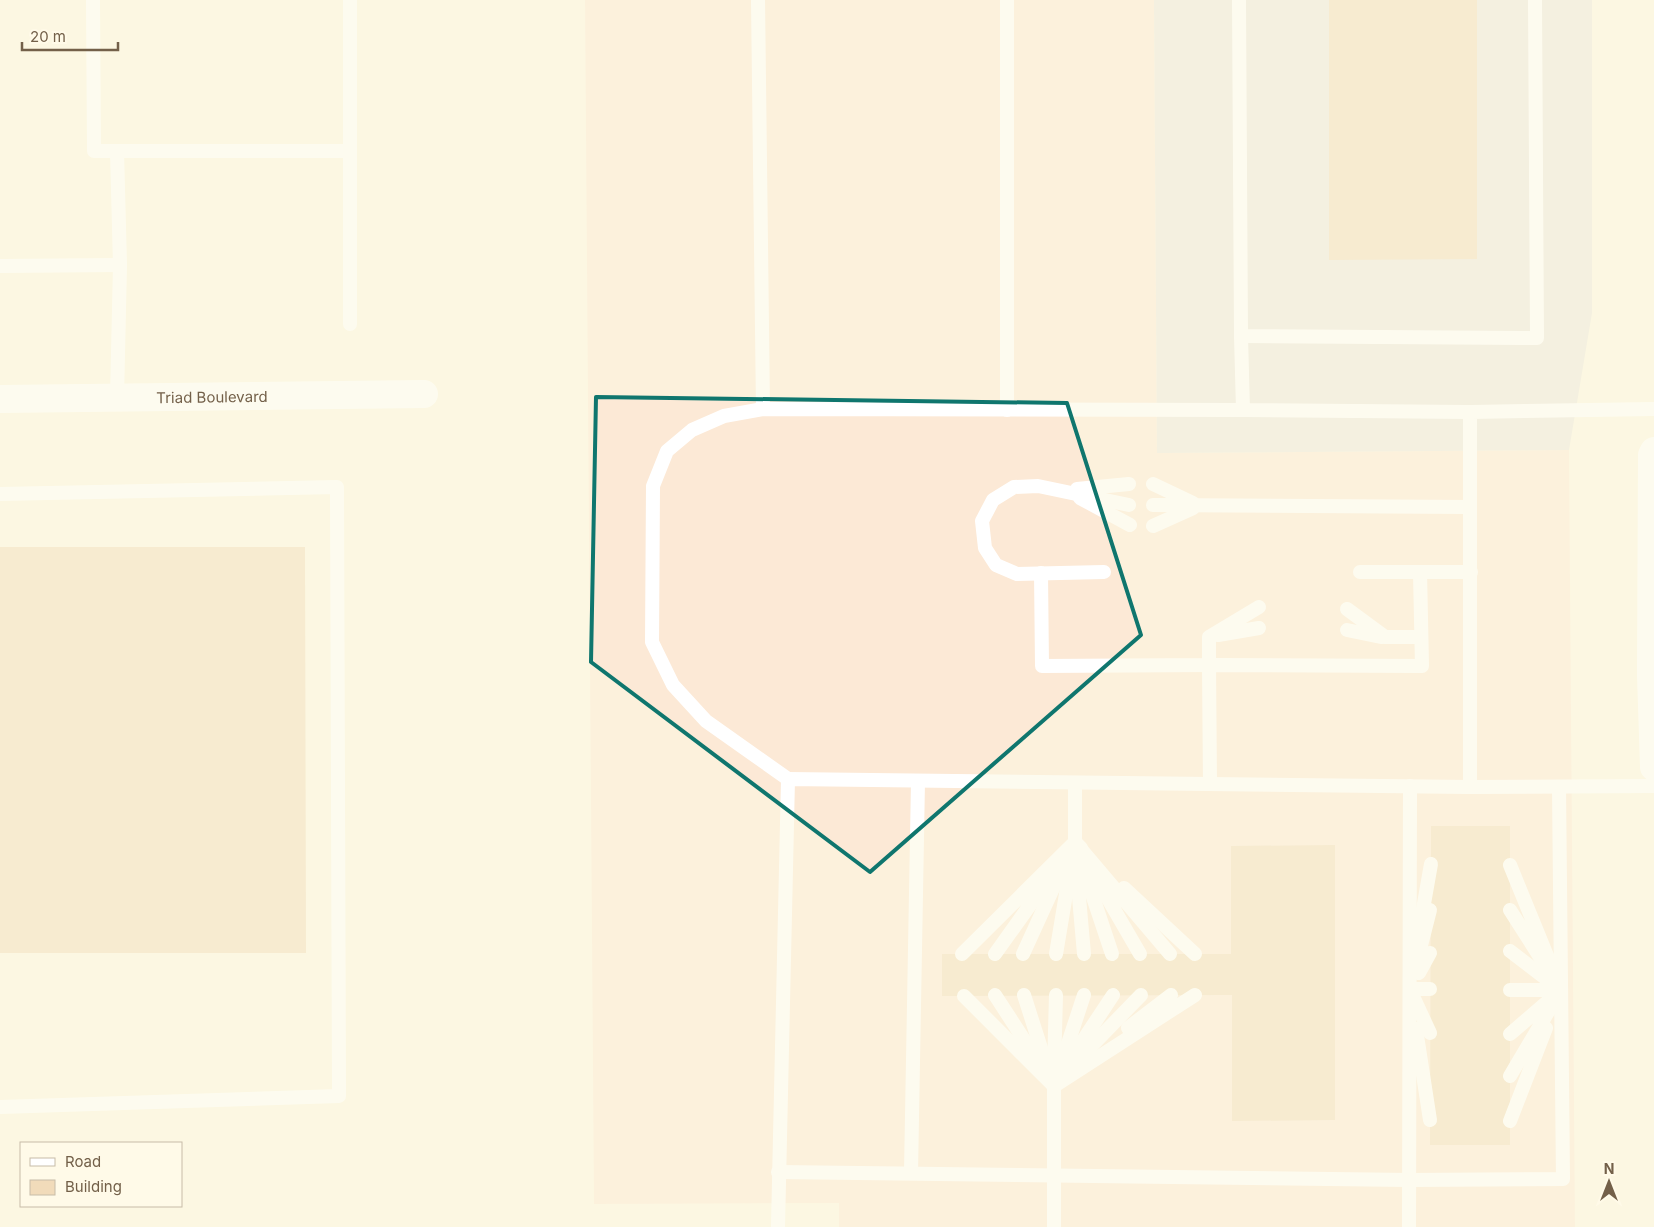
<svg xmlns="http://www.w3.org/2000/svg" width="1654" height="1227" viewBox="0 0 1654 1227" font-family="Inter,sans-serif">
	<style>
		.commercial { fill: #fce9d6 }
		.industrial { fill: #ebe6dd }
		.building { fill: #f1dbba }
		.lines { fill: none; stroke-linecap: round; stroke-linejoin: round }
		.service { stroke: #fff; stroke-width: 14 }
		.minor { stroke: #fff; stroke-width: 28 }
		.secondary { stroke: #fff; stroke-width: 28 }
		.marked { fill: none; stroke: #0f766e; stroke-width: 4; stroke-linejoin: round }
		.labels { text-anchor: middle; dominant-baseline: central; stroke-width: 4; stroke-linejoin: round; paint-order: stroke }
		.street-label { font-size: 15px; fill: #736049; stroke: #fffae8 }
	</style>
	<rect width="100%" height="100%" fill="#fcf7e2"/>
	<polygon class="commercial" points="585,0 1154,0 1157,453 1569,450 1575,1227 839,1227 839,1203 594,1204"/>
	<polygon class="industrial" points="1154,0 1592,0 1592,313 1569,450 1157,453"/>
	<g class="building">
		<polygon points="1329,0 1477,0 1477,259 1329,260"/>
		<polygon points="0,547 305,547 306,953 0,953"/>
		<polygon points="1431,826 1510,826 1510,1145 1430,1145"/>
		<polygon points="1335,845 1335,1120 1232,1121 1232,995 942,996 942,954 1231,954 1231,846"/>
	</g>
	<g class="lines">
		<g class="service">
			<polyline points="93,0 94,151 117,151 120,265 117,398"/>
			<polyline points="758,0 763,409"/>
			<polyline points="1007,0 1007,410"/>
			<polyline points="1239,0 1241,336 1537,338 1535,0"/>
			<polyline points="117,151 350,151 350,0"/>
			<polyline points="350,151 350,324"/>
			<polyline points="0,266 120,265"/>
			<polyline points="1241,336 1243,410 1470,412"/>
			<polyline points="1153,484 1193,503"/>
			<polyline points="1077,489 1129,484"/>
			<polyline points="0,494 337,487 339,1096 0,1107"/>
			<polyline points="1080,498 1130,525"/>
			<polyline points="1153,505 1470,507"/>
			<polyline points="1153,526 1193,508"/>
			<polyline points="1104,572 1017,574 996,565 985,548 982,521 993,500 1014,487 1038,486 1129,505"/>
			<polyline points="1360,572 1471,572"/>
			<polyline points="1041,573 1042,666 1209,665 1209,637 1259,607"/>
			<polyline points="1347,609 1385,637 1421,637"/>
			<polyline points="1347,630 1381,637"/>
			<polyline points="1218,635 1259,628"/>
			<polyline points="788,779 706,721 673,685 652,642 653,486 667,451 692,430 724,416 763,409 1243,410"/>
			<polyline points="1075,783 1075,842 1081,848"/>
			<polyline points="1210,784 1209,665 1422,666 1420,572"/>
			<polyline points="1470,787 1470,412 1654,409"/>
			<polyline points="1076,863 1084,954"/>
			<polyline points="1510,865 1561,990 1510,910"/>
			<polyline points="1084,870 1112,954"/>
			<polyline points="1124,888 1195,954"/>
			<polyline points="1416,949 1431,864"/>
			<polyline points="1510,951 1553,984"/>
			<polyline points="962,954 1075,842 995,954"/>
			<polyline points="1023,954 1060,873"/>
			<polyline points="1056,954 1074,846"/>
			<polyline points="1140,954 1075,842 1170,954"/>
			<polyline points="1415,969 1430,910"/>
			<polyline points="1419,973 1430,953"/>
			<polyline points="1410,989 1430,989"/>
			<polyline points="1510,990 1561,990"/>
			<polyline points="1411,992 1430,1033"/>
			<polyline points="995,995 1054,1086 1195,995"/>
			<polyline points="1024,995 1047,1067"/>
			<polyline points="964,996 1054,1086 1054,1227"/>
			<polyline points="1128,1028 1171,995"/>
			<polyline points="1416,1029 1430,1120"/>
			<polyline points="1510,1034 1561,990 1510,1076"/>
			<polyline points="1072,1057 1113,995"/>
			<polyline points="1054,1069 1056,995"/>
			<polyline points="1069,1069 1141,995"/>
			<polyline points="1055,1084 1054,1086 1084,995"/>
			<polyline points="1510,1121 1546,1028"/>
			<polyline points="778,1172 1409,1180 1563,1179 1559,787"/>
			<polyline points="911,1173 918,781"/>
			<polyline points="778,1227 788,779 1470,787 1654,786"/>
			<polyline points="1409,1227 1410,786"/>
		</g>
		<path class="minor" id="s1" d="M0 399 424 394"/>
		<polyline class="secondary" points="1654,451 1652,455 1651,675 1654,767"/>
	</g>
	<path d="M0 0H1654V1227H0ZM596 397 1067 403 1141 635 870 872 591 662Z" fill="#fcf7e2" fill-opacity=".55" fill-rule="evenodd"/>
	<path class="marked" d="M596 397 1067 403 1141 635 870 872 591 662Z"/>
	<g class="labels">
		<g class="street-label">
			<text stroke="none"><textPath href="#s1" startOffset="212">Triad Boulevard</textPath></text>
		</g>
	</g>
	<rect x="20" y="1142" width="162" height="65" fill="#fffae8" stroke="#c7bca8"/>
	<rect x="30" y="1158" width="25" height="8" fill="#ffffff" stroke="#c7bca8"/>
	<text x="65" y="1167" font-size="15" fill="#736049">Road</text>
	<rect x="30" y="1180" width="25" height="15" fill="#f1dbba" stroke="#c7bca8"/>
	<text x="65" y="1192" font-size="15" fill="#736049">Building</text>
	<g transform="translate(1609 1182)" stroke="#fffae8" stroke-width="4" paint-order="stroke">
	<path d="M0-4L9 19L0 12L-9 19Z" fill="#736049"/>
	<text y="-8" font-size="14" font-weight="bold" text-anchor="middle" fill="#736049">N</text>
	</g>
	<path d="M22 42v8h96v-8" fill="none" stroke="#736049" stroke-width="2.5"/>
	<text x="30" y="42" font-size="15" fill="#736049" stroke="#fffae8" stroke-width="4" paint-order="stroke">20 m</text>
</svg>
